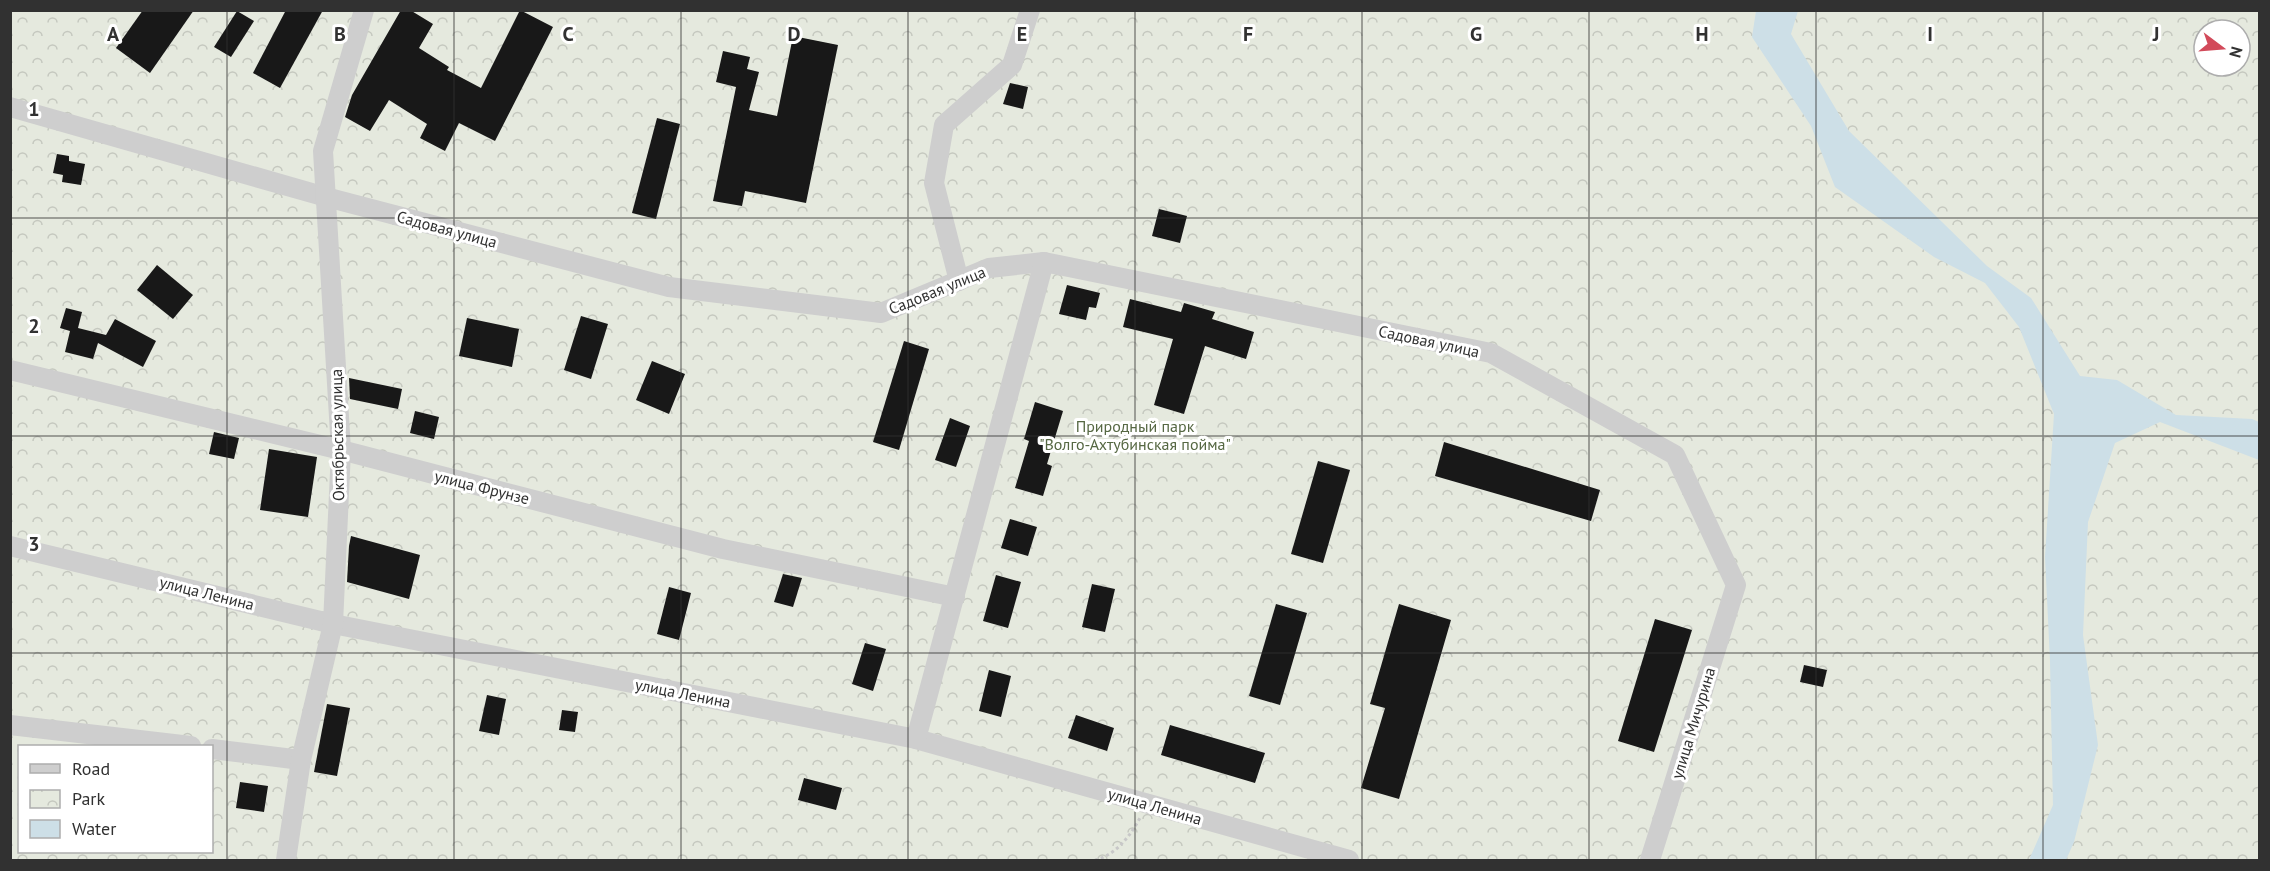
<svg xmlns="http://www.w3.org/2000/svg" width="2270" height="871" viewBox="0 0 2270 871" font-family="'PT Sans',sans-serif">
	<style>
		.park { fill: url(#park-crowns); fill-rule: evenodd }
		.water { fill: #cddfe7 }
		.building { fill: #181818 }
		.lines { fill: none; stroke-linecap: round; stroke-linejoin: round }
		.path { stroke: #c8c8c8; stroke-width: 3; stroke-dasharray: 3 3; stroke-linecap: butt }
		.minor { stroke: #cecece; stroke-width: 20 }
		.grid { fill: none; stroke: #313131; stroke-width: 1.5; stroke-opacity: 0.55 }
		.labels { text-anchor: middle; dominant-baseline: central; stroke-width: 6; stroke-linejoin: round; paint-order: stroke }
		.street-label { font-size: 16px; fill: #313131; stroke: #fff }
		.park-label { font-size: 16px; fill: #566843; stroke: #fff }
		.grid-label { font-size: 20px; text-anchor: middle; font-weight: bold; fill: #313131; stroke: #fff; stroke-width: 6; stroke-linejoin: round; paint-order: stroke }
	</style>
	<defs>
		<pattern id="park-crowns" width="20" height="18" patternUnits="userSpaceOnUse" patternTransform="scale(1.5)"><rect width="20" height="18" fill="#e5e9de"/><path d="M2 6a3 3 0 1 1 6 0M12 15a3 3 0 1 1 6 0" fill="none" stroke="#c5c8bf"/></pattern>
	</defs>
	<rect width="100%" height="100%" fill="#fff"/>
	<path class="park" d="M11 11H2259V860H11ZM2204 30H2240V66H2204ZM20 746H212V852H20Z"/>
	<polygon class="water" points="1756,11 1798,11 1791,34 1849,131 1987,266 2031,298 2080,376 2117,380 2176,415 2252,419 2259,422 2259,460 2160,422 2115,443 2088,522 2083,635 2098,745 2074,842 2066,860 2029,860 2053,805 2050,661 2045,557 2054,414 2019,327 1985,283 1934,257 1835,187 1811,126 1752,37"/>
	<g class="building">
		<polygon points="143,10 194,10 150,73 116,48"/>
		<polygon points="286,10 323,10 280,88 253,73"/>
		<polygon points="401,10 410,10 433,24 419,48 449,67 447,70 481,88 520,10 553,27 495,141 459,123 445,151 420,138 427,124 389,100 370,131 345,117 352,95"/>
		<polygon points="237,11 254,21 231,57 214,47"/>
		<polygon points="793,36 838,45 806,203 745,191 742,206 713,201 736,87 716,82 723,51 750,57 747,69 759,72 749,110 777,116"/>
		<polygon points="1010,83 1028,87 1023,109 1003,104"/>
		<polygon points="657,118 680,124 656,219 632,213"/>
		<polygon points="57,154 69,156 69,161 85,164 81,185 62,182 63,175 53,173"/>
		<polygon points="1159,209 1187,216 1180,243 1152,236"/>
		<polygon points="157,265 193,295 173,319 137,290"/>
		<polygon points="1067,285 1100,293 1096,308 1089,307 1086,320 1059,314"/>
		<polygon points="1130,299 1181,312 1184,303 1215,312 1212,319 1254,332 1246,359 1205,346 1184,414 1154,405 1173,339 1123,327"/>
		<polygon points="66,308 82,312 78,328 106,335 115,319 156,341 143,367 98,343 93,359 65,352 70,331 60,328"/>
		<polygon points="581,316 608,324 591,379 564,370"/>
		<polygon points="467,318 519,329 512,367 459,356"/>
		<polygon points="904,341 929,349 899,450 873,442"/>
		<polygon points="652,361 685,374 669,414 636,400"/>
		<polygon points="349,378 402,389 398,409 350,399"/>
		<polygon points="1035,402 1063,411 1047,464 1052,466 1043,496 1015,488 1029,441 1024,439"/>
		<polygon points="415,411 439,417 434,439 410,433"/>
		<polygon points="950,418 970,426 956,467 935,460"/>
		<polygon points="214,432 239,438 234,459 209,454"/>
		<polygon points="1444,442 1600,490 1591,521 1435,476"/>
		<polygon points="269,449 317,457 308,517 260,510"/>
		<polygon points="1318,461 1350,470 1323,563 1291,554"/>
		<polygon points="1010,519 1037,527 1028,556 1001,548"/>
		<polygon points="351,536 420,555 409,599 347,582 349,546"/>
		<polygon points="783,574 802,578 793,607 774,602"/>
		<polygon points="996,575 1021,582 1008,628 983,621"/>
		<polygon points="1092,584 1115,589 1105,632 1082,627"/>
		<polygon points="669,587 691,593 679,640 657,634"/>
		<polygon points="1276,604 1307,613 1280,705 1249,696"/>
		<polygon points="1399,604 1451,620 1399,799 1361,788 1385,708 1370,704"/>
		<polygon points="1655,619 1692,630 1654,752 1618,741"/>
		<polygon points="865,643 886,649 873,691 852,684"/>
		<polygon points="1804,665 1827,670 1823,687 1800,682"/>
		<polygon points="989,670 1011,676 1001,717 979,711"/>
		<polygon points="487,695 506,699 499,735 479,731"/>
		<polygon points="327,704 350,708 337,776 314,772"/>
		<polygon points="562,710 578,712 575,732 559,730"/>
		<polygon points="1076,715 1114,728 1107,751 1068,738"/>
		<polygon points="1170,725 1265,753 1255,783 1161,755"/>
		<polygon points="804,778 842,788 836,810 798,800"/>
		<polygon points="240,782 268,786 264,812 236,808"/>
	</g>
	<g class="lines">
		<path class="path" d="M1095 860C1116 855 1130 836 1140 818"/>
		<g class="minor">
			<polyline points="10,107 326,197 669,287 881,313 989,268 1044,262 1491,353 1675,455 1736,585 1650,860"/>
			<polyline points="959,281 934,183 944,125 1012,65 1030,10"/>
			<polyline points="10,370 341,450 723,549 955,597"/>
			<polyline points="10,546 333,624 916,739 1349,860"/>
			<polyline points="10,725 191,746"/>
			<polyline points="916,739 1044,262"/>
			<polyline points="212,749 301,760"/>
			<polyline points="286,860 301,760 333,624 341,450 323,151 364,10"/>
		</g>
	</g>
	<path class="grid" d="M227 10V860M454 10V860M681 10V860M908 10V860M1135 10V860M1362 10V860M1589 10V860M1816 10V860M2043 10V860M10 218H2260M10 436H2260M10 653H2260"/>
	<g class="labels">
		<g class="street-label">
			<text transform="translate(447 229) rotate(15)">Садовая улица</text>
			<text transform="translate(937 290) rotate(-22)">Садовая улица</text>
			<text transform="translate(1429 341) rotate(12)">Садовая улица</text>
			<text transform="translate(337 435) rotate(-91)">Октябрьская улица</text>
			<text transform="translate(482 487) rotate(14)">улица Фрунзе</text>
			<text transform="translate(207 593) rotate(14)">улица Ленина</text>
			<text transform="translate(683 693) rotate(11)">улица Ленина</text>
			<text transform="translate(1693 723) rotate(-73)">улица Мичурина</text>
			<text transform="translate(1155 806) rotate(16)">улица Ленина</text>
		</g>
		<g class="park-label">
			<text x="1135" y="426">Природный парк<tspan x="1135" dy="18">"Волго-Ахтубинская пойма"</tspan></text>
		</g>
	</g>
	<g class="grid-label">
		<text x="113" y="41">A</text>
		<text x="340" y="41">B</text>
		<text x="568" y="41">C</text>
		<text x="794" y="41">D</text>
		<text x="1022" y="41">E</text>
		<text x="1248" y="41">F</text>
		<text x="1476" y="41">G</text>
		<text x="1702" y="41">H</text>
		<text x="1930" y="41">I</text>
		<text x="2156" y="41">J</text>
		<text x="34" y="116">1</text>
		<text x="34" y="333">2</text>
		<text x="34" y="551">3</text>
	</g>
	<rect width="2270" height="871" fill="none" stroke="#313131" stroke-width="24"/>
	<rect x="18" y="745" width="195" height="108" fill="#ffffff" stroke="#adadad" stroke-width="1.5"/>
	<rect x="30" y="764" width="30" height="9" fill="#cecece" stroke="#adadad" stroke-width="1.5"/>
	<text x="72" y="775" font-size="18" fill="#313131">Road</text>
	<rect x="30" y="790" width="30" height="18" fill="url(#park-crowns)" stroke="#adadad" stroke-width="1.5"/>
	<text x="72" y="805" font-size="18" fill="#313131">Park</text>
	<rect x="30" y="820" width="30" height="18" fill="#cddfe7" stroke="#adadad" stroke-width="1.5"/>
	<text x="72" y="835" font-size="18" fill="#313131">Water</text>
	<g transform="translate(2222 48) rotate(106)"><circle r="28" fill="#ffffff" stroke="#adadad" stroke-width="1.5"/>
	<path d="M0-4.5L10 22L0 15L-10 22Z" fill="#d24a5a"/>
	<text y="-9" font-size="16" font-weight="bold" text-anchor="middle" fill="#313131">N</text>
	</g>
</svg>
